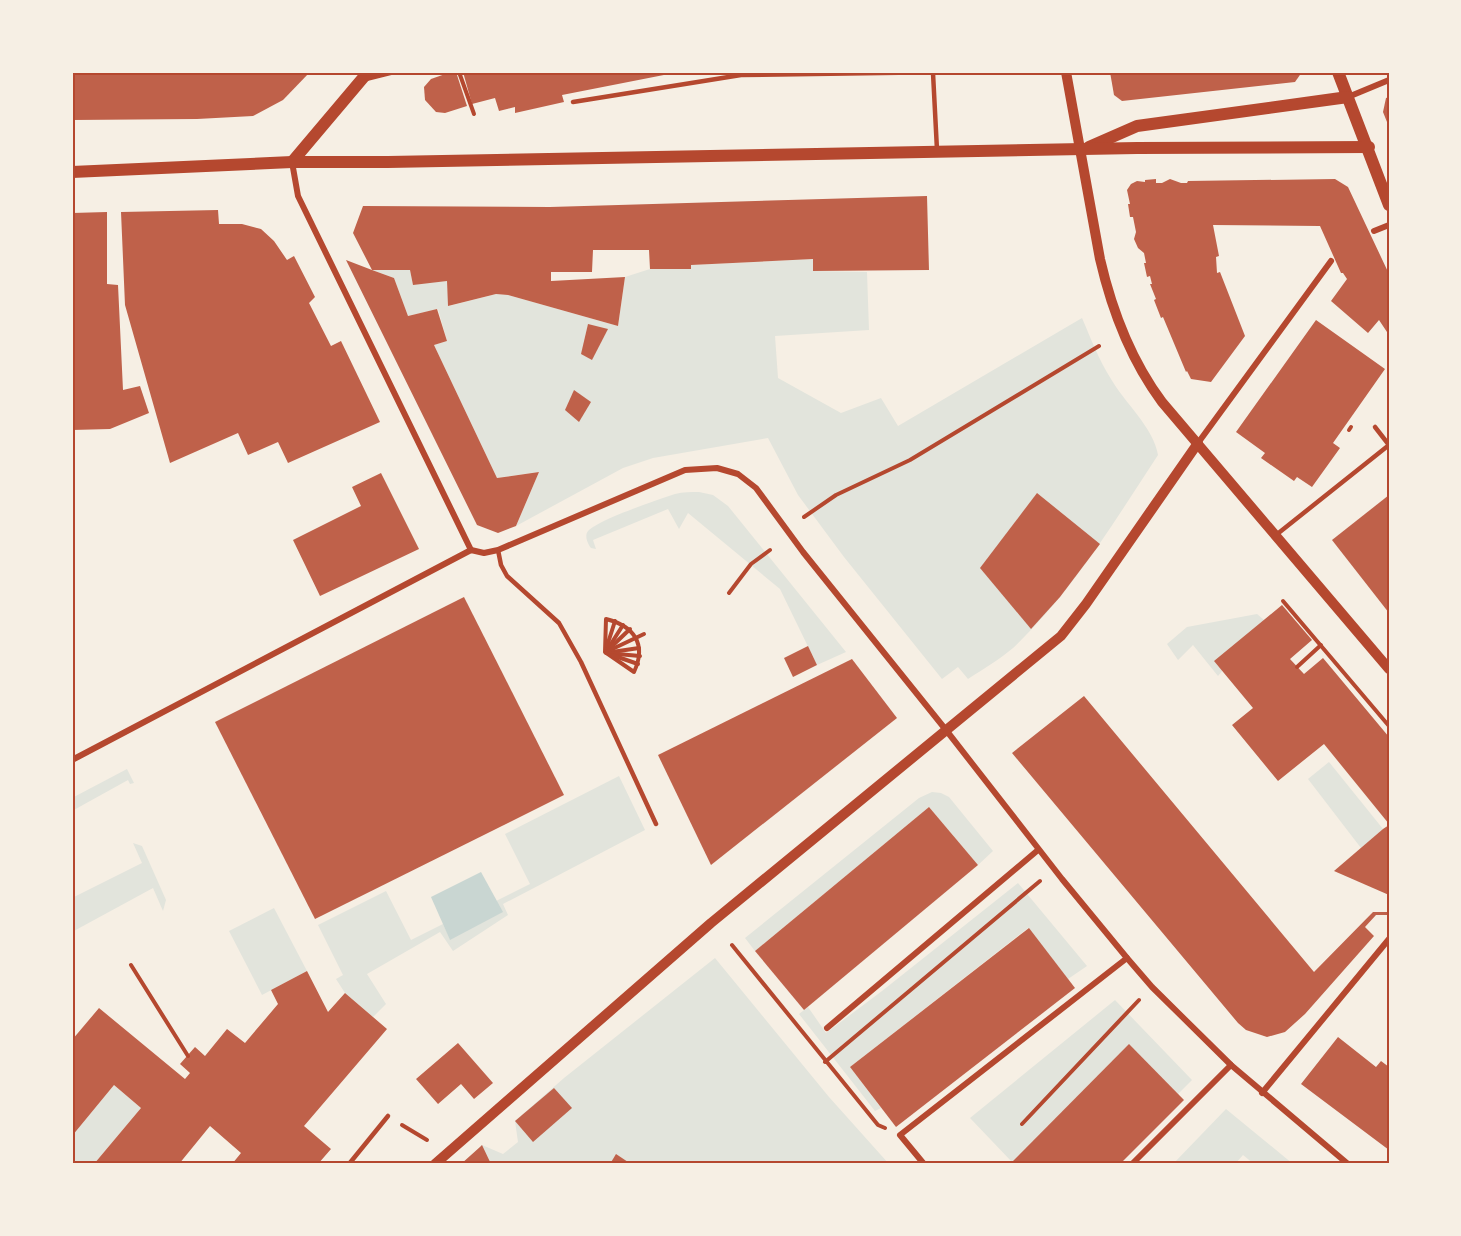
<svg xmlns="http://www.w3.org/2000/svg" width="1461" height="1236" viewBox="0 0 1461 1236" font-family="'DM Sans',sans-serif">
	<style>
		.green { fill: #e2e4dc }
		.water { fill: #c9d6d2 }
		.building { fill: #bf614a }
		.lines { fill: none; stroke-linecap: round; stroke-linejoin: round }
		.path { stroke: #b5482f; stroke-width: 4 }
		.service { stroke: #b5482f; stroke-width: 4.5 }
		.minor { stroke: #b5482f; stroke-width: 6 }
		.tertiary { stroke: #b5482f; stroke-width: 10 }
		.secondary { stroke: #b5482f; stroke-width: 12 }
		.neatline { fill: none; stroke: #b5482f; stroke-width: 2 }
	</style>
	<rect width="100%" height="100%" fill="#f6efe4"/>
	<g class="green">
		<path d="M813 259 814 271 867 272 869 330 775 336 778 378 841 413 881 398 898 426 1082 318C1091 339 1099 360 1111 379 1124 402 1154 428 1158 455 1114 522 1072 592 1013 648 999 660 983 669 968 679L958 667 942 679 844 557 798 495 768 438 653 458 623 468 516 526 539 472 497 478 434 345 447 341 438 309 408 316 394 278 372 270H410L413 284 447 281 449 306 496 294 508 295 618 326 625 277 650 269H691V265Z"/>
		<path d="M699 492 713 495 728 506 846 652 817 665 780 589 688 513 679 529 668 509 593 540 596 549 591 548C588 544 584 536 588 531 600 519 657 500 675 494 683 492 691 492 699 492Z"/>
		<polygon points="1257,614 1264,620 1218,676 1193,645 1178,660 1167,644 1187,627"/>
		<polygon points="1329,762 1383,829 1361,848 1308,779"/>
		<polygon points="127,769 134,783 130,784 128,780 72,811 72,798"/>
		<polygon points="619,776 645,830 503,904 508,915 453,951 440,932 367,974 386,1004 373,1017 345,993 336,979 343,975 318,925 386,891 411,940 443,924 450,939 502,912 496,901 530,884 505,834"/>
		<polygon points="932,792 941,793 949,797 993,851 978,865 929,807 755,951 745,938 919,798"/>
		<polygon points="133,843 142,846 166,900 163,911 153,888 72,932 72,898 142,863"/>
		<polygon points="1018,883 1087,966 1068,979 1028,928 850,1067 881,1108 875,1111 799,1014 808,1007 826,1033 882,991"/>
		<polygon points="274,908 307,971 262,995 229,931"/>
		<polygon points="715,958 829,1097 889,1164 462,1164 482,1145 503,1154 518,1142 515,1121 564,1078"/>
		<polygon points="1115,1000 1192,1080 1178,1094 1129,1045 1012,1162 970,1118"/>
		<polygon points="114,1085 141,1108 94,1164 72,1164 72,1136"/>
		<polygon points="1226,1109 1293,1164 1254,1164 1243,1155 1235,1164 1173,1164"/>
	</g>
	<polygon class="water" points="481,872 503,912 450,940 431,897"/>
	<g class="building">
		<polygon points="72,72 310,72 283,100 253,116 197,119 72,120"/>
		<polygon points="451,72 456,72 467,106 445,113 436,112 425,100 424,87 431,79"/>
		<polygon points="463,72 674,72 674,73 562,95 564,102 515,113 515,107 499,111 495,98 472,104"/>
		<polygon points="1110,72 1302,72 1295,82 1122,101 1114,95"/>
		<polygon points="1389,97 1389,127 1383,112 1386,98"/>
		<polygon points="1156,179 1156,183 1162,183 1170,179 1181,183 1187,183 1188,181 1335,179 1348,187 1389,274 1389,335 1379,320 1368,333 1331,301 1347,279 1343,273 1341,273 1320,226 1213,225 1219,256 1216,257 1217,273 1220,272 1245,336 1211,382 1191,379 1187,371 1186,372 1163,317 1161,318 1154,300 1156,299 1150,284 1152,284 1150,276 1147,277 1144,263 1146,263 1144,253 1138,248 1134,239 1136,232 1133,217 1130,217 1128,204 1130,204 1127,190 1131,184 1137,181 1145,182 1145,180"/>
		<polygon points="927,196 929,270 813,271 813,259 691,265 691,269 650,269 649,250 593,250 592,272 551,272 551,281 625,277 618,326 508,295 496,294 448,306 447,281 413,285 410,270 372,270 394,278 408,316 437,309 447,341 434,345 497,478 539,472 516,526 498,533 477,525 346,260 372,270 353,233 363,206 550,207"/>
		<polygon points="218,210 219,224 242,224 261,229 274,241 287,260 294,256 315,297 309,303 331,346 341,341 380,422 288,463 278,442 248,455 238,433 170,463 125,305 121,212"/>
		<polygon points="107,212 107,284 118,285 123,390 140,386 149,413 110,429 72,430 72,213"/>
		<polygon points="1316,320 1385,369 1333,443 1340,448 1312,487 1297,477 1294,481 1261,458 1265,453 1236,432"/>
		<polygon points="588,324 608,329 592,360 581,354"/>
		<polygon points="574,390 591,402 579,422 565,410"/>
		<polygon points="381,473 419,549 320,596 293,540 361,506 352,487"/>
		<polygon points="1037,493 1100,544 1060,597 1031,629 980,568"/>
		<polygon points="1389,495 1389,613 1332,540"/>
		<polygon points="464,597 564,795 315,919 215,722"/>
		<polygon points="1282,605 1312,640 1290,659 1304,674 1323,658 1389,737 1389,824 1324,744 1278,781 1232,725 1253,708 1214,661"/>
		<polygon points="808,646 817,665 793,677 784,658"/>
		<polygon points="852,659 897,718 711,865 658,755"/>
		<polygon points="1084,696 1314,972 1373,912 1389,912 1389,915 1376,915 1365,927 1374,936 1305,1014 1285,1032 1267,1037 1246,1030 1238,1023 1012,753"/>
		<polygon points="929,807 978,865 804,1010 755,951"/>
		<polygon points="1389,825 1389,895 1334,871 1383,829"/>
		<polygon points="1029,928 1075,988 896,1127 850,1067"/>
		<polygon points="307,971 328,1012 345,993 387,1029 304,1126 331,1149 318,1164 232,1164 241,1153 210,1126 179,1164 94,1164 141,1108 114,1085 72,1136 72,1040 99,1008 185,1079 190,1073 180,1064 195,1047 205,1056 227,1029 245,1043 278,1004 271,990"/>
		<polygon points="1338,1037 1376,1067 1381,1061 1389,1067 1389,1150 1301,1084"/>
		<polygon points="458,1043 493,1083 474,1099 461,1084 438,1104 416,1079"/>
		<polygon points="1129,1044 1184,1100 1120,1164 1010,1164"/>
		<polygon points="554,1088 572,1108 533,1142 515,1121"/>
		<polygon points="482,1145 491,1164 461,1164 480,1147"/>
		<polygon points="616,1154 631,1164 610,1164"/>
	</g>
	<g class="lines">
		<g class="path">
			<polyline points="459,72 474,114"/>
			<polyline points="1349,430 1351,427"/>
			<polyline points="804,517 836,495 910,460 1099,346"/>
			<polyline points="729,593 751,564 770,550"/>
			<polyline points="1283,601 1389,726"/>
			<path d="M606 619C634 626 647 644 634 672L605 652Z"/>
			<polyline points="607,646 615,621"/>
			<polyline points="609,647 623,625"/>
			<polyline points="608,650 630,629"/>
			<polyline points="606,652 644,634"/>
			<polyline points="612,652 639,648"/>
			<polyline points="606,653 640,656"/>
			<polyline points="612,655 638,664"/>
			<polyline points="1297,667 1321,645"/>
			<polyline points="732,945 878,1125 885,1128"/>
			<polyline points="131,965 188,1056"/>
			<polyline points="825,1062 1040,881"/>
			<polyline points="1022,1124 1139,1000"/>
			<polyline points="402,1125 427,1140"/>
		</g>
		<g class="service">
			<polyline points="933,73 937,150"/>
			<polyline points="366,79 394,72"/>
			<polyline points="573,102 741,75 950,72"/>
			<polyline points="1375,427 1389,445"/>
			<polyline points="1276,535 1389,445"/>
			<polyline points="498,550 501,565 507,576 559,623 581,662 656,824"/>
			<polyline points="349,1164 388,1116"/>
		</g>
		<g class="minor">
			<polyline points="1348,97 1389,80"/>
			<polyline points="292,162 298,196 471,550"/>
			<polyline points="1374,231 1389,225"/>
			<polyline points="1198,443 1331,261"/>
			<polyline points="72,760 471,550 484,553 498,550 685,470 717,468 738,474 756,488 803,552 946,730 1062,879 1127,958 1152,987 1231,1065 1348,1164"/>
			<polyline points="827,1028 1038,850"/>
			<polyline points="1262,1093 1389,939"/>
			<polyline points="924,1164 900,1135 1127,958"/>
			<polyline points="1132,1164 1231,1065"/>
		</g>
		<g class="tertiary">
			<path d="M1066 72 1100 259C1112 311 1130 359 1162 402L1389 669"/>
			<polyline points="435,1164 711,923 1061,636 1086,604 1198,443"/>
		</g>
		<g class="secondary">
			<polyline points="1338,72 1389,205"/>
			<polyline points="1089,147 1137,126 1348,97"/>
			<polyline points="292,162 368,72"/>
			<polyline points="72,172 292,162 388,162 1137,148 1369,147"/>
		</g>
	</g>
	<rect width="1461" height="1236" fill="none" stroke="#f6efe4" stroke-width="147"/>
	<rect x="74" y="74" width="1314" height="1088" class="neatline"/>
</svg>
